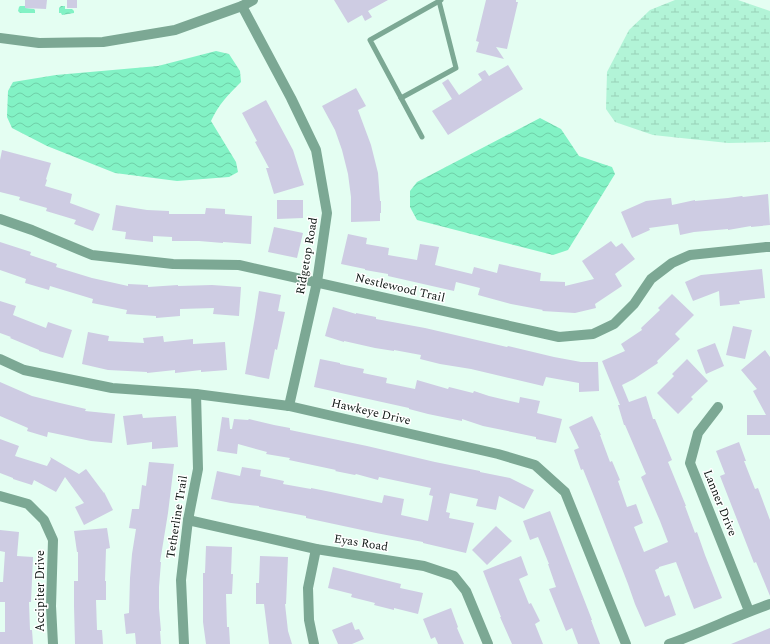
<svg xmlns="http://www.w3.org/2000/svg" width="770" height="644" viewBox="0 0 770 644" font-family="Spectral,serif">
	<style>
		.wetland { fill: url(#wetland-marsh) }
		.water { fill: url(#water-waves) }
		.building { fill: #cecce3 }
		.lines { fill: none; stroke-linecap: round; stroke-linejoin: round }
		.service { stroke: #7ca894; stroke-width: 5 }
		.minor { stroke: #7ca894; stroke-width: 10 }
		.tertiary { stroke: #7ca894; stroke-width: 10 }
		.labels { text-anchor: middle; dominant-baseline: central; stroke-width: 3; stroke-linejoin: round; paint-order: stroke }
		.street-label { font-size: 12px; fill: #0e1713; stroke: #fff }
	</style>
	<defs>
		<pattern id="wetland-marsh" width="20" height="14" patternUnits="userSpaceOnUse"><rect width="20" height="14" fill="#b2f4d7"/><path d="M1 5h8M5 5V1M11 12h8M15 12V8" fill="none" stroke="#98d0b8"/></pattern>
		<pattern id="water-waves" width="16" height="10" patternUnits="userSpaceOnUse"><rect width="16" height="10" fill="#82f2c5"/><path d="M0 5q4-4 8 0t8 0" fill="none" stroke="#6fcfa8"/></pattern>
	</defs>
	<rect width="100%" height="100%" fill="#e4fef2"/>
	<polygon class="wetland" points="675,0 738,0 770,11 770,142 728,143 653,135 615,122 606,109 607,72 629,30 650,10"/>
	<g class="water">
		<polygon points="20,6 25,6 25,8 34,9 35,10 35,13 20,13 18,11 19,7"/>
		<polygon points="61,6 65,6 65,9 72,9 74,11 74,13 62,15 61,13 59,13 59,8"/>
		<path d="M216 51 229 54 240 71 241 82C228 95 219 104 211 121L236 162 238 172 229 177 177 181 115 173 47 146 12 128 7 117 8 91 13 82 56 75 158 66Z"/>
		<polygon points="540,118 561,129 579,156 612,167 615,174 568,250 553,255 417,220 410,207 410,191 417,182"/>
	</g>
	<g class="building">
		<polygon points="25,0 47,0 46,9 25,8"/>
		<rect x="67" y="0" width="10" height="8"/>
		<polygon points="334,0 388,0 368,11 372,17 365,21 362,15 348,23"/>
		<polygon points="486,0 516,0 516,2 518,2 507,49 496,47 504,59 476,52 479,42 476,41"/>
		<polygon points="508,65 523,89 448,135 432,111 452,99 442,83 448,79 459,95 482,80 478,74 485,70 489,76"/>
		<polygon points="356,88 366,106 358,110 371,145 378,173 380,201 381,201 381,213 380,213 380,221 351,222 351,197 348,174 342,150 335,130 322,106"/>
		<polygon points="266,100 293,150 304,185 274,194 266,168 269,168 255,142 257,141 242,113"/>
		<polygon points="2,150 51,163 46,179 47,180 45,186 72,194 70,203 100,214 93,231 74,224 76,220 46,211 47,208 19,200 20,197 0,192 0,160"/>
		<polygon points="768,194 770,225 751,227 751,226 728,230 728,229 694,232 680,235 678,224 649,228 650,230 632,238 621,212 646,201 671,198 672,205 695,200 695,201 728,198 742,196 743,197"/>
		<polygon points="277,200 303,200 303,218 277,219"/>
		<polygon points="116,205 147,210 169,211 169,214 205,214 206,208 225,209 225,214 252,216 251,244 223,242 223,243 199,241 172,241 172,237 153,236 153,242 125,239 126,232 112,230"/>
		<polygon points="274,227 303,233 297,258 268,252"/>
		<polygon points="348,234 367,238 366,244 389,248 388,255 417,260 420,244 439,247 435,265 472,274 474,267 497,273 499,264 541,273 540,281 565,282 565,286 594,279 582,261 611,241 616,247 622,243 635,259 615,274 622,286 595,304 596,308 575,313 542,311 543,310 511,304 478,295 480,288 456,282 454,291 388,276 388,274 365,270 365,269 341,264"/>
		<polygon points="0,242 31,252 30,255 57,264 56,267 92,278 128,286 128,284 148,285 148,287 178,285 178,286 212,285 241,287 239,316 213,314 214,308 180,309 180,316 156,318 156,316 126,314 127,310 92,303 93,299 50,286 49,290 25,283 26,279 0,270"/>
		<polygon points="762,269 765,298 739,301 740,304 720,306 719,291 693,301 685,282 701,275"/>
		<polygon points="259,291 281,295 278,311 285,312 277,350 275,349 269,379 245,374 255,317"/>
		<polygon points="672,294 694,315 675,334 680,339 657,361 658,363 634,379 622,385 629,402 646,396 653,419 655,419 672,460 668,462 686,506 685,506 695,533 697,532 705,555 722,598 694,609 676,562 659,567 659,568 655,570 665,597 669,595 676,615 645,627 635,604 628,584 595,499 583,469 581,470 574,450 579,448 569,427 592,416 601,435 600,435 610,462 612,461 620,480 618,481 627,507 636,504 643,523 634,527 644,552 668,542 660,521 641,477 646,474 625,425 624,425 618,405 620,405 602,361 625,351 621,344 642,330 641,328 660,310 658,308"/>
		<polygon points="0,301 16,306 13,315 46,328 48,322 72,330 63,358 39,351 39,350 10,338 11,337 0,333"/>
		<polygon points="333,307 356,314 356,313 376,317 376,319 425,328 507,347 508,346 554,357 581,362 598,362 599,391 579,392 579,383 546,377 543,386 471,369 440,364 420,359 421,355 394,350 394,351 375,348 344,341 344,342 325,336"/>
		<polygon points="733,326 752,330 745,359 726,355"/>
		<polygon points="88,332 109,336 108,341 144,343 143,338 163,336 164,342 193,339 193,344 225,342 227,370 201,372 201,370 175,373 175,370 147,373 147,372 108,370 82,364"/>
		<polygon points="715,343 724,366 706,374 697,350"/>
		<polygon points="765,350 770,357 770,435 747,435 747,415 766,415 753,391 757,389 741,370"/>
		<polygon points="320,359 340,363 340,364 364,369 363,373 387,378 386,383 415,389 417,380 448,389 449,387 473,393 474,391 489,396 519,403 520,397 540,401 537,413 562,419 556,443 536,439 536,437 483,426 462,419 462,421 428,414 409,409 409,408 314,387"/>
		<polygon points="687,359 708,381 691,397 693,399 678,414 657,393 674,376 672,374"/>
		<polygon points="0,382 32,396 60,403 86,409 85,411 115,414 112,443 91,441 48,432 47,437 27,431 28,428 0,416"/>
		<polygon points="142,414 143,418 176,416 178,447 152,449 152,442 127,445 123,416"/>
		<polygon points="222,417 229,418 230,429 232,429 234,419 248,420 249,419 274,425 290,428 290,430 367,446 435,462 480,471 480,472 510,478 534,490 524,509 499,496 496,510 476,506 478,499 450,493 446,512 450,513 449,518 474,523 466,553 423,543 423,542 376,533 306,518 306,516 259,507 259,506 231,503 211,499 217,471 240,476 242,467 261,470 260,476 284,481 283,484 311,489 311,488 331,492 382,503 384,495 404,499 401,515 428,521 433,496 429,495 431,488 379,477 378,480 356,474 355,475 335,471 336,470 289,460 290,458 266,454 267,452 238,444 237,454 217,451"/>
		<polygon points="0,439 19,446 15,456 47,466 51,459 50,457 79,474 86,469 104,493 104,492 113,510 84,525 75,507 84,503 65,477 56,492 34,480 32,485 13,479 13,478 0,473"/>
		<polygon points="739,442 746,461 744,461 755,489 758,488 770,520 770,596 756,562 754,563 720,476 725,474 716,451"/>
		<polygon points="149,462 174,464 168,513 160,562 161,562 159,587 159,608 161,631 160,631 161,644 136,644 135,633 126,634 124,614 129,613 130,578 132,554 136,529 129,528 132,509 139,509 142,485 146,486"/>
		<polygon points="550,511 566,553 592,620 591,620 600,644 578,644 572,628 566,631 549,589 556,587 548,564 549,564 538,537 530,540 523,521"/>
		<polygon points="496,526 512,541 487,565 472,550"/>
		<polygon points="107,528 110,548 106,549 105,581 106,581 106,600 96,600 97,630 102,630 103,644 75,644 74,606 74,581 78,581 78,552 77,552 74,531"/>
		<polygon points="0,530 19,532 17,556 33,557 31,602 29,602 30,630 32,630 33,644 0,644 0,632 5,632 5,602 0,602 0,582 3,582 5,552 0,551"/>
		<polygon points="206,546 232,547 231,574 233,574 232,594 226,594 227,627 229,627 230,644 206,644 203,622 203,573 205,573"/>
		<polygon points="260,556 288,557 286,604 285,604 288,631 292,644 269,644 264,604 256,604 256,583 259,583"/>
		<polygon points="521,556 528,575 519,579 529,604 531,603 540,621 535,624 543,644 512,644 500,617 501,617 483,571"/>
		<polygon points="333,567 401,584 400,588 423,593 418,614 394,608 394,610 374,605 375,603 351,597 352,594 328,588"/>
		<polygon points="451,608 458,627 457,628 464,644 438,644 435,637 431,639 423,619"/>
		<polygon points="352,622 355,630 359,629 364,639 352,644 338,644 332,630"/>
		<polygon points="770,628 770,644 731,644"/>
	</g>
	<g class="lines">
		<g class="service">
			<polyline points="401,98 456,68 439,1"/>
			<polyline points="422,137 370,40 441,0"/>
		</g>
		<g class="minor">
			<polyline points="242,6 291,98 316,150 327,213 317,282 289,406"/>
			<polyline points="0,219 32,230 92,255 173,264 239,265 559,337 593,334 614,324 634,304 651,279 672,263 690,255 766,247 770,247"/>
			<polyline points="0,359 24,370 112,388 196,394 289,406 498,454 535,465 565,492 626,644"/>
			<polyline points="718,407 698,433 690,463 749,611"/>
			<polyline points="0,496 28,504 44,520 53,540 51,606 53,644"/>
			<polyline points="188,520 316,549 424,566 454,576 466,591 488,644"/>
			<polyline points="184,644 181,580 188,520 198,469 196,394"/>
			<polyline points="314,644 309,620 308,588 316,549"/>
			<path d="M669 644C703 632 736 616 770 604"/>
		</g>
		<polyline class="tertiary" points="0,38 39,43 103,42 175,30 242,6 253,0"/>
	</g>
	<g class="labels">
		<g class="street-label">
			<text transform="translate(307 256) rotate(-80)">Ridgetop Road</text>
			<text transform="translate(400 288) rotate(13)">Nestlewood Trail</text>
			<text transform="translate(371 412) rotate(13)">Hawkeye Drive</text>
			<text transform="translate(720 503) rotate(68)">Lanner Drive</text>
			<text transform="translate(177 517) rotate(-81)">Tetherline Trail</text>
			<text transform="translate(361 543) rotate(9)">Eyas Road</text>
			<text transform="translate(40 591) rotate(-90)">Accipiter Drive</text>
		</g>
	</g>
</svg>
